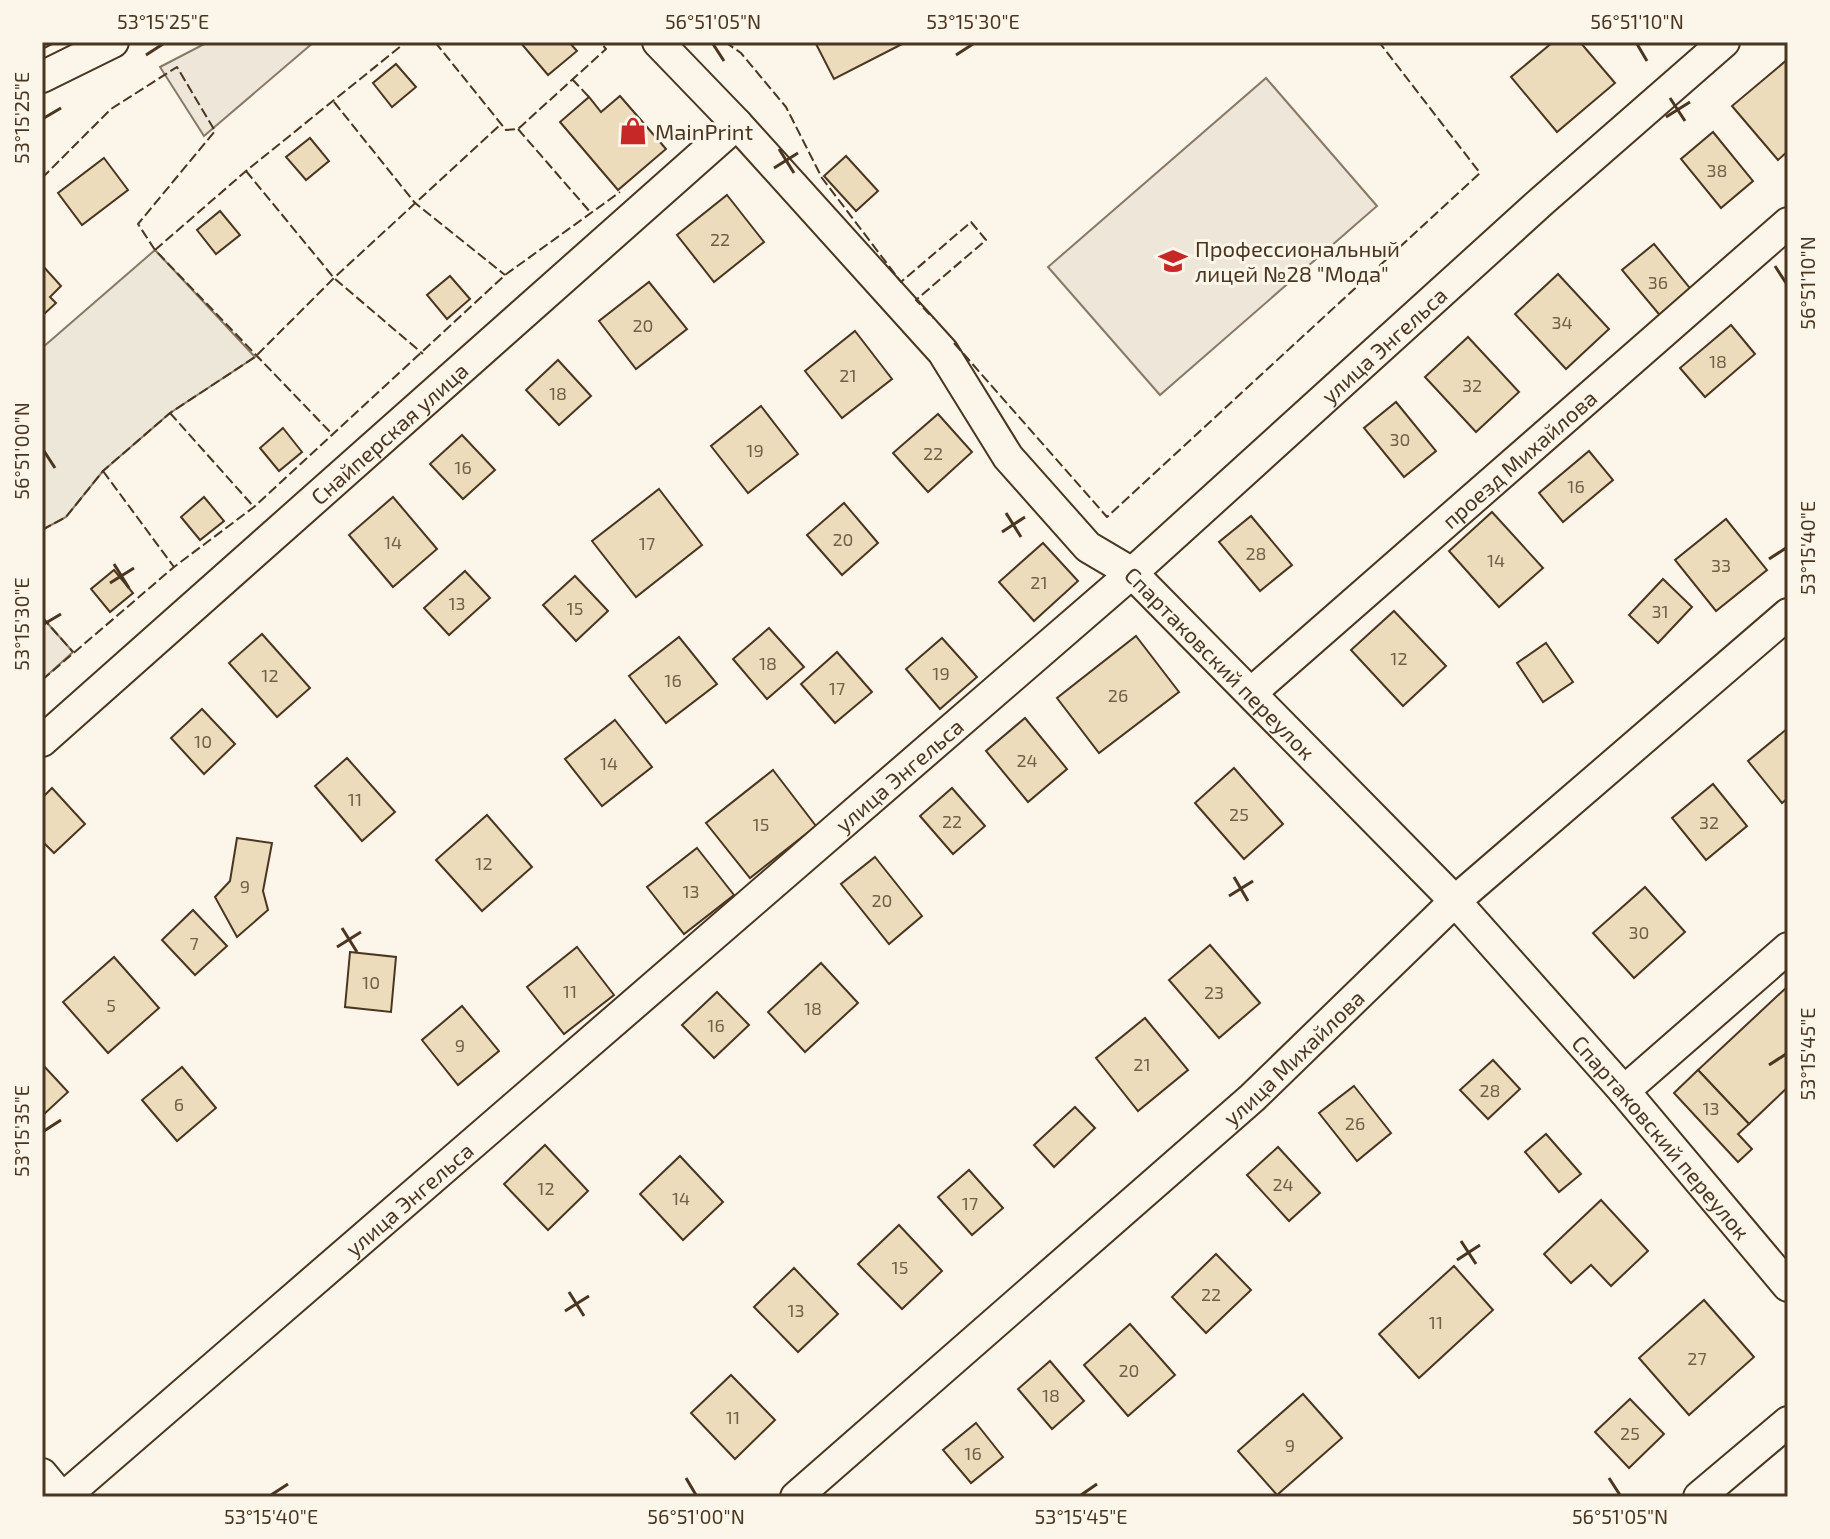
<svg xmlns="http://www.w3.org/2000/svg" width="1830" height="1539" viewBox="0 0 1830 1539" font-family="'Exo 2',sans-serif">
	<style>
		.green { fill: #ede6d9; stroke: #887966; stroke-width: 2 }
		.parking { fill: #ede7d9; stroke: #887966; stroke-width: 2 }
		.building { fill: #ecdcbc; stroke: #4a3520; stroke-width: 2 }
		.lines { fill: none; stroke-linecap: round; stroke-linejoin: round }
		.minor-casing { stroke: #4a3520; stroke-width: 34 }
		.minor { stroke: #fbf6e9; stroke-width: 30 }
		.tram { stroke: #4a3520; stroke-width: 2 }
		.fence { stroke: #4a3520; stroke-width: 2; stroke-dasharray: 10 4; stroke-linecap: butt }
		.ticks { fill: none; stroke: #4a3520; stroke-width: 3 }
		.labels { text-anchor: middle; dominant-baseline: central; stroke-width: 6; stroke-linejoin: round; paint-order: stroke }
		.number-label { font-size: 18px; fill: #725f47 }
		.poi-label { font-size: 22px; fill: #4a3520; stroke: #fbf6e9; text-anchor: start }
		.street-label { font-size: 22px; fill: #4a3520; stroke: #fbf6e9 }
		.neatline { fill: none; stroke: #4a3520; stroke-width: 3 }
		.ticks-label { font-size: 20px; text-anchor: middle; fill: #4a3520 }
	</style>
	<rect width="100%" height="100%" fill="#fbf6e9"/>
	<g class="green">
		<polygon points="208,42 314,42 204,136 160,67"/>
		<polygon points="1266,78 1377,206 1160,395 1048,267"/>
		<polygon points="42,617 73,652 42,680"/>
	</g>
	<polygon class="parking" points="155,250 255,357 170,413 103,471 66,517 42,530 42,348"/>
	<g class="building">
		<polygon points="520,42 569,42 577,51 548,75"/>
		<polygon points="815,42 906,42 834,79"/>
		<polygon points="1553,42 1580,42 1615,83 1557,132 1511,77"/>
		<polygon points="1788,59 1788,151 1778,160 1732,106"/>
		<polygon points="396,64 416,87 392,107 373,83"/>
		<polygon points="620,96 666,149 618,190 560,122 589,97 601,112"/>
		<polygon points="1713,132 1753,181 1721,208 1681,159"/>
		<polygon points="310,138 329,161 306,180 286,157"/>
		<polygon points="846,156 878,191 856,211 824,176"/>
		<polygon points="104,158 128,190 82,225 58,193"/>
		<polygon points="727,195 764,242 714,282 677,235"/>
		<polygon points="220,211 240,235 216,254 197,230"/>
		<polygon points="1654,244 1694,293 1663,319 1622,270"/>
		<polygon points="42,265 61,286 50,297 56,303 42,316"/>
		<polygon points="1558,274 1609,329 1566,369 1515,314"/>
		<polygon points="450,276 470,299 447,319 427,295"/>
		<polygon points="649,282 687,329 636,369 599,321"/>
		<polygon points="1731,325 1755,354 1705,397 1680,368"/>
		<polygon points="855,331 892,379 842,418 805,371"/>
		<polygon points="1468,337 1519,392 1476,432 1425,377"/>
		<polygon points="558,360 591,396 559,425 526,390"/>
		<polygon points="1396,402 1436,451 1404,477 1364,428"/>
		<polygon points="761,406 798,454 748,493 711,446"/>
		<polygon points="938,414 972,452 928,492 893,453"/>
		<polygon points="283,428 302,452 279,471 260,448"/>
		<polygon points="462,435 495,470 463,499 430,464"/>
		<polygon points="1589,451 1613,480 1563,522 1539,493"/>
		<polygon points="659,489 702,545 636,597 592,541"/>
		<polygon points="204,497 224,521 200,540 181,517"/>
		<polygon points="393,497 437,549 393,587 349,535"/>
		<polygon points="844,503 878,543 842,575 807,535"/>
		<polygon points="1492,512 1543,568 1499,607 1449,551"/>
		<polygon points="1251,516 1292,565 1260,591 1219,542"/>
		<polygon points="1726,519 1767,570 1716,611 1675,560"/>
		<polygon points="1043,543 1078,581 1034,621 999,582"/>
		<polygon points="114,570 133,593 110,612 91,589"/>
		<polygon points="465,571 490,598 449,635 424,608"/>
		<polygon points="575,576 608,611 576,641 543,605"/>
		<polygon points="1663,579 1692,607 1658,643 1629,615"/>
		<polygon points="1394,611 1446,666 1403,706 1351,650"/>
		<polygon points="769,628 804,667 767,699 733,659"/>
		<polygon points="262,634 310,688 277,717 229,663"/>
		<polygon points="1136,636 1179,692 1099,753 1057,698"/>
		<polygon points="679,637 717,684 666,723 629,676"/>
		<polygon points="942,638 977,677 940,709 906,669"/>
		<polygon points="1546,643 1573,682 1543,702 1517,663"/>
		<polygon points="837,652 872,692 835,723 801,684"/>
		<polygon points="202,709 235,744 204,774 171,738"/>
		<polygon points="1025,718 1067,769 1028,802 986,751"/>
		<polygon points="615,720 652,767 602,806 565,759"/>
		<polygon points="1788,728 1788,798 1782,803 1748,761"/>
		<polygon points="347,758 395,812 362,841 315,786"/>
		<polygon points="1234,768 1283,824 1244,859 1195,803"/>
		<polygon points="773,770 816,826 750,878 706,823"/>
		<polygon points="1713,784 1747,826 1706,860 1672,818"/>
		<polygon points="52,788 85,824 54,853 42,841 42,798"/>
		<polygon points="952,788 985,826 953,854 920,816"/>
		<polygon points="487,815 532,867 482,911 436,860"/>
		<polygon points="237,838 272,843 263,891 268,910 237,937 215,897 230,881"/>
		<polygon points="697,848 734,895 684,934 647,887"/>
		<polygon points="875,857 922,916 889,944 841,884"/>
		<polygon points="1645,887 1685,932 1634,978 1593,933"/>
		<polygon points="193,910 227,946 195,975 162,940"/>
		<polygon points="1210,945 1260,1003 1219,1038 1169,980"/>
		<polygon points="577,947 614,995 564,1034 527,987"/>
		<polygon points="350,952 396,957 391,1012 345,1007"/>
		<polygon points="114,957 159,1008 108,1053 63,1002"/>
		<polygon points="821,963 858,1003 805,1052 768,1012"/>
		<polygon points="1788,986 1788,1087 1749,1124 1698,1070"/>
		<polygon points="717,992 749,1025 714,1058 682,1025"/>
		<polygon points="462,1006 499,1051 458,1085 422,1040"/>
		<polygon points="1145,1018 1188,1070 1138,1111 1096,1058"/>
		<polygon points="1493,1060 1520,1089 1488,1119 1460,1090"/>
		<polygon points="42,1064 68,1092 42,1116"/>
		<polygon points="182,1067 216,1108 177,1141 142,1100"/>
		<polygon points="1698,1070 1749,1124 1738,1134 1752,1149 1738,1162 1674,1093"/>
		<polygon points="1354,1086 1391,1133 1357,1161 1319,1113"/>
		<polygon points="1075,1107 1095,1128 1054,1167 1034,1145"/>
		<polygon points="1546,1134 1581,1174 1559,1192 1525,1152"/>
		<polygon points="545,1145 588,1191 548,1230 504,1184"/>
		<polygon points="1278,1147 1320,1193 1289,1221 1247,1175"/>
		<polygon points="680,1156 723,1202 683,1240 640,1194"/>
		<polygon points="969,1170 1003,1208 972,1235 938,1197"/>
		<polygon points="1601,1200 1648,1251 1611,1286 1591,1265 1571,1283 1544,1254"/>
		<polygon points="899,1225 942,1271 902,1309 858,1264"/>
		<polygon points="1216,1254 1251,1290 1206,1333 1172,1297"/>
		<polygon points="1454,1266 1493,1310 1419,1378 1379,1334"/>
		<polygon points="794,1268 838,1314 798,1352 754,1307"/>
		<polygon points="1704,1300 1754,1357 1689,1415 1639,1358"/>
		<polygon points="1130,1324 1175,1375 1128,1416 1084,1365"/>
		<polygon points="1050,1361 1084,1401 1052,1429 1018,1389"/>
		<polygon points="731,1375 775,1420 735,1459 691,1413"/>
		<polygon points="1303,1394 1342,1438 1277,1495 1238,1451"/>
		<polygon points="1630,1399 1664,1434 1629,1468 1595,1432"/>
		<polygon points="976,1423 1003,1457 971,1483 943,1450"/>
	</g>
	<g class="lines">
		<defs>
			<g id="minor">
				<path id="s1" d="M658 42 737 124 943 352 1008 457 1088 547 1132 573 1455 901 1624 1091 1788 1286"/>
				<polyline points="42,77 113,42"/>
				<path id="s2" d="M1251 693 1788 223"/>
				<path id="s3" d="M42 741 737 124"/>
				<polyline points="1624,1091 1788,948"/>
				<polyline points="42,1474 61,1497"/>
				<path id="s4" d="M64 1497 1132 573 1542 201 1724 42"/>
				<path id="s5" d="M796 1497 1252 1098 1455 901 1788 614"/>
				<polyline points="1699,1497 1788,1422"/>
			</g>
		</defs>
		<use href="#minor" class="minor-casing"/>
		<use href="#minor" class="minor"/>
		<polyline class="tram" points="42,49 56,42"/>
		<g class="fence">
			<polyline points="435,42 506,130 518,129 606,49 600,42"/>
			<polyline points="725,42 741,53 786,107 822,178 901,282 971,222 986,240 916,300 933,318"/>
			<polyline points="572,79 589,97"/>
			<polyline points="334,102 415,203 505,275"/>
			<polyline points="518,129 591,213"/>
			<polyline points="246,171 334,278 423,354"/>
			<polyline points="42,178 111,109 177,67 215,131 138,224 155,250 333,435"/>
			<polyline points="155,250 246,171 406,42"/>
			<polyline points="954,343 1107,517 1480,173 1379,42"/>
			<polyline points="170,413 254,507"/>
			<polyline points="103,471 174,567"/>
			<polyline points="42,530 66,517 103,471 170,413 255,357 334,278 501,124"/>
			<polyline points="42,617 73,652"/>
			<polyline points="42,680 174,567 254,507 505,275 620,192"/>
		</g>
	</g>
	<path class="ticks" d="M713 44 724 61M1637 44 1647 61M146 55 163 44M956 55 973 44M1670 98 1685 121M1666 117 1690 102M44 118 61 108M779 149 794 173M774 168 798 153M1775 266 1786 283M44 451 55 468M1006 513 1021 537M1002 532 1025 517M1769 559 1786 548M114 564 129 588M110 583 134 568M44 624 61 614M1234 877 1248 901M1229 896 1253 881M342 928 357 952M337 947 361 932M1769 1065 1786 1054M44 1131 61 1120M1461 1241 1476 1264M1457 1260 1480 1245M569 1292 584 1316M565 1311 589 1296M686 1478 696 1495M1609 1478 1620 1495M271 1495 288 1484M1081 1495 1097 1484"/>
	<defs>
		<symbol id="shop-bare" viewBox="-9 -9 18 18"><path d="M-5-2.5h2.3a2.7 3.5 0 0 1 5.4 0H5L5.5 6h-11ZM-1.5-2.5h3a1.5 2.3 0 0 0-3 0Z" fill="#c62828" stroke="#fbf6e9" stroke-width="2.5" paint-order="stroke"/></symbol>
		<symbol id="university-bare" viewBox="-9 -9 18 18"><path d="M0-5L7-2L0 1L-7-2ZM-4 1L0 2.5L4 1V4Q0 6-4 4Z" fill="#c62828" stroke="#fbf6e9" stroke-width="2.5" paint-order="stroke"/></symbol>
	</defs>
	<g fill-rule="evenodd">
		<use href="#shop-bare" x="613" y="111" width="40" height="40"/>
		<use href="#university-bare" x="1153" y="241" width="40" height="40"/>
	</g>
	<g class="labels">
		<g class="number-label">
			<text x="1717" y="170">38</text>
			<text x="720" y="239">22</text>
			<text x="1658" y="282">36</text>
			<text x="1562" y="322">34</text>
			<text x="643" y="325">20</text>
			<text x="1718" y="361">18</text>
			<text x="848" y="375">21</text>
			<text x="1472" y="385">32</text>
			<text x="558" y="393">18</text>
			<text x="1400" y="439">30</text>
			<text x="755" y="450">19</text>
			<text x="933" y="453">22</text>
			<text x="463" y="467">16</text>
			<text x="1576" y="486">16</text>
			<text x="843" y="539">20</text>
			<text x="393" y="542">14</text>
			<text x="647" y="543">17</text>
			<text x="1256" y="553">28</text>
			<text x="1496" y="560">14</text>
			<text x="1721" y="565">33</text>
			<text x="1039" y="582">21</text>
			<text x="457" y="603">13</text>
			<text x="575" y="608">15</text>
			<text x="1660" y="611">31</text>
			<text x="1399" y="658">12</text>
			<text x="768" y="663">18</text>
			<text x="941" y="673">19</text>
			<text x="270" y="675">12</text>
			<text x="673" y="680">16</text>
			<text x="837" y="688">17</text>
			<text x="1118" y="695">26</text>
			<text x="203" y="741">10</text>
			<text x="1027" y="760">24</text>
			<text x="609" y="763">14</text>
			<text x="355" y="799">11</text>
			<text x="1239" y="814">25</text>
			<text x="952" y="821">22</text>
			<text x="1709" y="822">32</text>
			<text x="761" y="824">15</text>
			<text x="484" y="863">12</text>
			<text x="245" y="886">9</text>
			<text x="691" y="891">13</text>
			<text x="882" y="900">20</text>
			<text x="1639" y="932">30</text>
			<text x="194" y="943">7</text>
			<text x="371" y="982">10</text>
			<text x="570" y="991">11</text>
			<text x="1214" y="992">23</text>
			<text x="111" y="1005">5</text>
			<text x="813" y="1008">18</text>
			<text x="716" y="1025">16</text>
			<text x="460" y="1045">9</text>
			<text x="1142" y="1064">21</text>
			<text x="1490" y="1090">28</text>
			<text x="179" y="1104">6</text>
			<text x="1711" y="1108">13</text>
			<text x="1355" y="1123">26</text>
			<text x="1283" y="1184">24</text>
			<text x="546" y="1188">12</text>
			<text x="681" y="1198">14</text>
			<text x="970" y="1203">17</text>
			<text x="900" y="1267">15</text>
			<text x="1211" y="1294">22</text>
			<text x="796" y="1310">13</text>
			<text x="1436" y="1322">11</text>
			<text x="1697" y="1358">27</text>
			<text x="1129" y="1370">20</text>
			<text x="1051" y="1395">18</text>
			<text x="733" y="1417">11</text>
			<text x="1630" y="1433">25</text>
			<text x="1290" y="1445">9</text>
			<text x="973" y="1453">16</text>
		</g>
		<g class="poi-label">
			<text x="655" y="131">MainPrint</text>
			<text x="1195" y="248">Профессиональный<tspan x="1195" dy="25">лицей №28 "Мода"</tspan></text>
		</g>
		<g class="street-label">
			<text stroke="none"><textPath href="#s4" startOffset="1752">улица Энгельса</textPath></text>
			<text stroke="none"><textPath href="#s3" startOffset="464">Снайперская улица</textPath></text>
			<text stroke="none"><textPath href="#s2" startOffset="356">проезд Михайлова</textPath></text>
			<text stroke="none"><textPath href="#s1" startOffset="842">Спартаковский переулок</textPath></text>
			<text stroke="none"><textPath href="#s4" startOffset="1104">улица Энгельса</textPath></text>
			<text stroke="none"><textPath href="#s5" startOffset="664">улица Михайлова</textPath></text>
			<text stroke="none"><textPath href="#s1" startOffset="1490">Спартаковский переулок</textPath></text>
			<text stroke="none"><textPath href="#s4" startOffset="456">улица Энгельса</textPath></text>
		</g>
	</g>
	<rect width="1830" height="1539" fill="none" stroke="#fbf6e9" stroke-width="88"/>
	<rect x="44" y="44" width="1742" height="1451" class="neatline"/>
	<g class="ticks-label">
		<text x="163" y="29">53°15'25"E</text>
		<text x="713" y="29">56°51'05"N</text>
		<text x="973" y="29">53°15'30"E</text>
		<text x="1637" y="29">56°51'10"N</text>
		<text transform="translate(22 118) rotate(-90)" y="7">53°15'25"E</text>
		<text transform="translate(1808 283) rotate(-90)" y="7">56°51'10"N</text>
		<text transform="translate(22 451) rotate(-90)" y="7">56°51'00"N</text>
		<text transform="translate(1808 548) rotate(-90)" y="7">53°15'40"E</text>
		<text transform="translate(22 624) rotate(-90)" y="7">53°15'30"E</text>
		<text transform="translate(1808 1054) rotate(-90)" y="7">53°15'45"E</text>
		<text transform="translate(22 1131) rotate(-90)" y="7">53°15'35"E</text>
		<text x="271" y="1524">53°15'40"E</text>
		<text x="696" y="1524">56°51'00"N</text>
		<text x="1081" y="1524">53°15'45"E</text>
		<text x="1620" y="1524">56°51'05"N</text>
	</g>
</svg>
